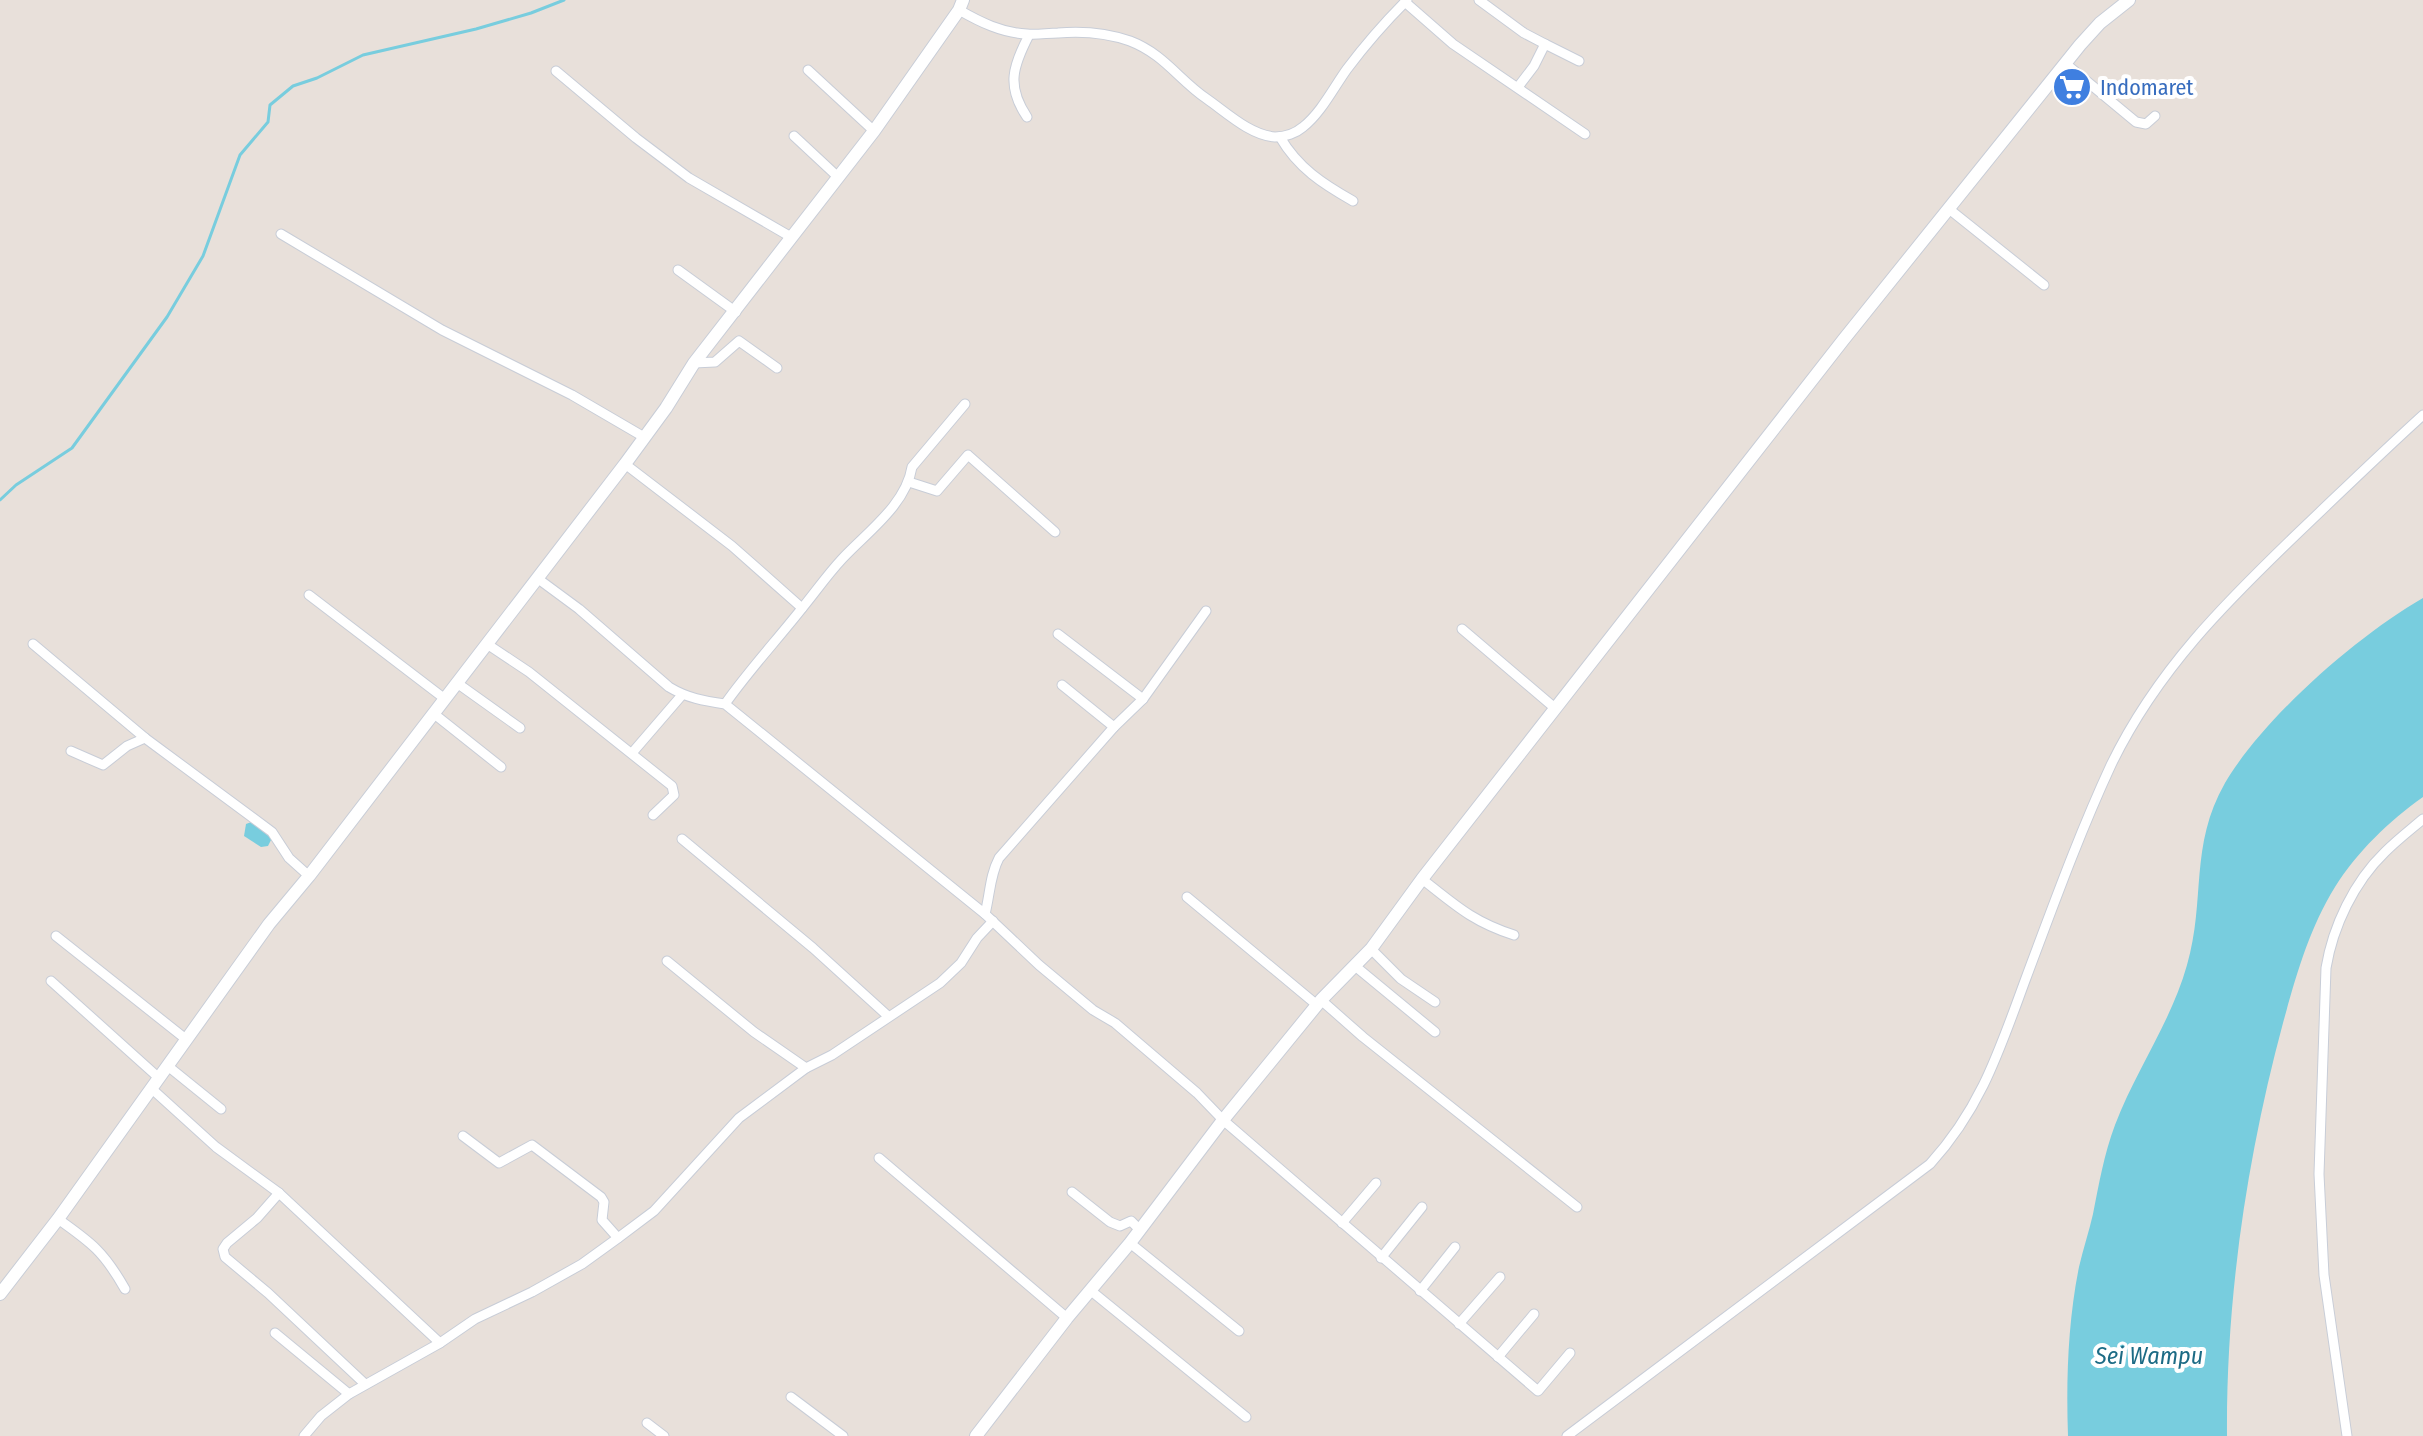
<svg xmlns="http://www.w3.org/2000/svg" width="2423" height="1436" viewBox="0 0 2423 1436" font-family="'Fira Sans Condensed',sans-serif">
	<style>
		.water { fill: #78cdde }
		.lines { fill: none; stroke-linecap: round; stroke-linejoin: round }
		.stream { stroke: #78cdde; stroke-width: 3 }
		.street-casing { stroke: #c8cdd7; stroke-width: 11 }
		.secondary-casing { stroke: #c8cdd7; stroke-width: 14 }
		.street { stroke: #fff; stroke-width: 9 }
		.secondary { stroke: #fff; stroke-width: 12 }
		.labels { text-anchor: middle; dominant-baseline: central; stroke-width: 8; stroke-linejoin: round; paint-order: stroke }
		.shop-label { font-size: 22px; fill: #366cbe; stroke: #fff; text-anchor: start }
		.water-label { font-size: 24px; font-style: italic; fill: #1c6b85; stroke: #fff }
	</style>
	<rect width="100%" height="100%" fill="#e8e0da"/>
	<g class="water">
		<path d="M2423 598V797C2389 821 2357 852 2335 887 2309 929 2296 976 2283 1023 2247 1157 2226 1297 2227 1436H2068C2066 1380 2068 1321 2079 1267 2083 1249 2089 1232 2093 1214 2099 1184 2104 1154 2115 1125 2136 1070 2171 1022 2187 965 2206 900 2189 846 2225 783 2264 717 2357 636 2423 598Z"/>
		<polygon points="254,821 272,838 268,846 261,847 244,836 246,824"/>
	</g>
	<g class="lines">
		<polyline class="stream" points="0,500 16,485 72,448 167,317 203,256 240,155 268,122 270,105 293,86 317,78 363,55 476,29 531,13 564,0"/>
		<defs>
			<g id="street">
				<polyline points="1479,0 1524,33 1545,44"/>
				<polyline points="1405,2 1453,44 1585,134"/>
				<path d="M959 10C980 22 1002 33 1027 34 1037 35 1048 33 1058 33 1081 31 1107 33 1130 41 1164 54 1179 80 1207 99 1227 113 1250 135 1275 137 1285 137 1296 133 1303 127 1321 113 1334 87 1347 69 1365 45 1386 21 1407 0"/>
				<polyline points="2066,64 2136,122 2146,124 2155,116"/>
				<polyline points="808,70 874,131"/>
				<polyline points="556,71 636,138 689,178 791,237"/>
				<polyline points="1518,87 1534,66 1545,44 1579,61"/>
				<path d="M1027 117C1006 86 1013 66 1029 35"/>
				<polyline points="794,136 838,177"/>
				<path d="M1280 137C1298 168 1323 184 1353 201"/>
				<polyline points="1949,209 2044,285"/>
				<polyline points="281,234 442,330 572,395 644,437"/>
				<polyline points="678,270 736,312"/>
				<polyline points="694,363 715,362 739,341 777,368"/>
				<polyline points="625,464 732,546 802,608"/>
				<polyline points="909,482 937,491 968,455 1055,532"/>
				<path d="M537 578 579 609 669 687C687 698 704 701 725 704L985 914 1039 965 1093 1010 1115 1023 1197 1093 1223 1120 1538 1391 1570 1353"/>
				<polyline points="309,595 445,699"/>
				<polyline points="1462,629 1556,709"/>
				<polyline points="1058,634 1143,699"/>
				<polyline points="33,644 145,738 272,832 289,858 309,876"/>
				<polyline points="487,644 529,672 672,786 674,795 653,815"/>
				<polyline points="457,683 520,728"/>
				<polyline points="1062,685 1114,727"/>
				<path d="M725 704C749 670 777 640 803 607 816 591 828 574 842 559 866 533 906 505 912 467L965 404"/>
				<polyline points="433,713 501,767"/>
				<polyline points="71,751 103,765 127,746 145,738"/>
				<polyline points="632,753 682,695"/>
				<polyline points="682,839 813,948 888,1016"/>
				<path d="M1422 879C1455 905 1473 922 1514 935"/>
				<polyline points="1187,897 1317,1005"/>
				<path d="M985 914C990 894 990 875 999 858L1114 727 1143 699 1206 611"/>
				<polyline points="56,936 187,1040"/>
				<polyline points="1371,949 1401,979 1435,1002"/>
				<polyline points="667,961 754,1032 806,1068"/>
				<polyline points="1355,966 1435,1032"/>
				<polyline points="51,981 159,1078"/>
				<polyline points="1321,1000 1363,1037 1577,1207"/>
				<polyline points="169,1067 221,1109"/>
				<polyline points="152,1089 216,1147 279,1193 440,1343"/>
				<polyline points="463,1136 499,1163 532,1145 601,1197 604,1202 602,1220 618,1238"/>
				<polyline points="879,1158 1067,1318"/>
				<polyline points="1072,1192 1110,1222 1120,1226 1131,1221 1139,1229"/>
				<polyline points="279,1193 257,1218 227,1243 223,1249 225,1257 268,1293 365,1384"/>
				<path d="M58 1219C92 1243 104 1252 125 1289"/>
				<polyline points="1342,1223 1376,1183"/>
				<polyline points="1130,1243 1239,1331"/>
				<polyline points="1381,1258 1422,1207"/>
				<polyline points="1090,1290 1246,1417"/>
				<polyline points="1420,1291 1455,1247"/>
				<polyline points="1459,1324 1500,1277"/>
				<polyline points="275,1333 349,1394"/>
				<polyline points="1498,1357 1534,1314"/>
				<polyline points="791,1397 843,1436"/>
				<polyline points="647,1423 664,1436"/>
				<polyline points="304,1436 321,1416 349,1394 440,1343 475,1319 532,1292 582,1264 618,1238 654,1211 739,1118 806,1068 832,1055 940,983 961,963 977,938 993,921"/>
				<path d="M1567 1436 1930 1164C1982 1107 2000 1048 2026 978 2053 906 2079 834 2111 765 2157 670 2225 603 2300 531 2341 492 2381 453 2423 415"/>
				<path d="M2347 1436 2324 1275 2319 1174 2326 968C2333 926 2354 882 2385 852 2397 840 2410 830 2423 819"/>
			</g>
			<g id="secondary">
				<polyline points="0,1294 58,1219 269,924 309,876 625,464 666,408 694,363 874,131 959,10 963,0"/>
				<polyline points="976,1436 1067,1318 1130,1243 1223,1120 1321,1000 1371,949 1422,879 1844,339 2080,45 2100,23 2129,0"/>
			</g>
		</defs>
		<use href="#street" class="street-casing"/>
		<use href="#secondary" class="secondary-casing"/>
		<use href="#street" class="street"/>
		<use href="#secondary" class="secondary"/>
	</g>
	<defs>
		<symbol id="supermarket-disc" viewBox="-11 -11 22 22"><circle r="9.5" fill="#3f7fe0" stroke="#fff"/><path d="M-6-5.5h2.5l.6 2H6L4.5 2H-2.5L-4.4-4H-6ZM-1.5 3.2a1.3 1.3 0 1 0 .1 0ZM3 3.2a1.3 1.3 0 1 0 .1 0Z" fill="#fff"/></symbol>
	</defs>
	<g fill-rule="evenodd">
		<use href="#supermarket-disc" x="2050" y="65" width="44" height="44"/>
	</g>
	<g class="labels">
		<g class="shop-label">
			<text x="2100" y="87">Indomaret</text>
		</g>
		<g class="water-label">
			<text x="2149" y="1356">Sei Wampu</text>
		</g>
	</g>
</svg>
